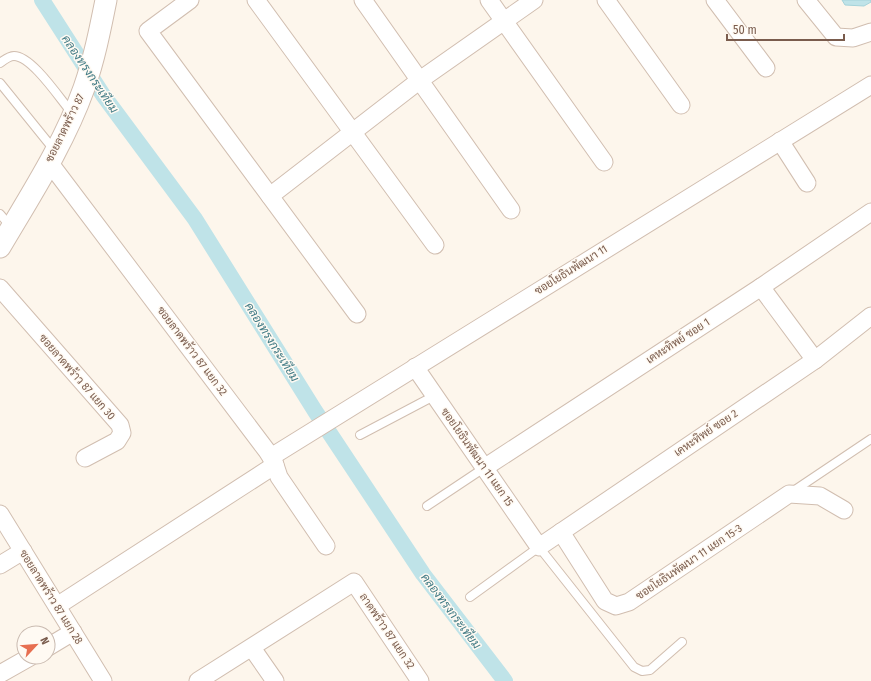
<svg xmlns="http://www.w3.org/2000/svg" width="871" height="681" viewBox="0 0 871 681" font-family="'Fira Sans Condensed',Sarabun,sans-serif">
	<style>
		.water { fill: #bfe3e8; stroke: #a5d3da }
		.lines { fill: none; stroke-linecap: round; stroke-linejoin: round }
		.canal { stroke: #bfe3e8; stroke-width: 16 }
		.service-casing { stroke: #d1beb0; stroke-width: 10 }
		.minor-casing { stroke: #d1beb0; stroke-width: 19 }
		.tertiary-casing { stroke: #d1beb0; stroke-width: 23 }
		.service { stroke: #fff; stroke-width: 8 }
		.minor { stroke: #fff; stroke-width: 17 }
		.tertiary { stroke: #fff; stroke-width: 21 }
		.labels { text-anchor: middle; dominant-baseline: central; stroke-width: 3; stroke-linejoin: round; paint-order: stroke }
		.street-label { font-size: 11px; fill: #7a5c4d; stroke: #fffaf3 }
		.water-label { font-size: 12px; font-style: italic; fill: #437c86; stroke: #fffaf3 }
	</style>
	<rect width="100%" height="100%" fill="#fdf6ec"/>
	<polygon class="water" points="842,0 871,0 871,2 864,6 845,5"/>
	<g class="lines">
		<polyline class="canal" points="42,0 103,95 195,219 315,411 423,574 505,681"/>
		<defs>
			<g id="service">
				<path d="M0 63C4 60 9 56 14 56 32 56 60 99 72 113"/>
				<polyline points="0,83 55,151"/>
				<polyline points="0,214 11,227"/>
				<polyline points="360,435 434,396"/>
				<polyline points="792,492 871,439"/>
				<polyline points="427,506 484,468"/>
				<polyline points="470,597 539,547 634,667 642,671 650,670 682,642"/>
			</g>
			<g id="minor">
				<polyline points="190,0 148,31 357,314"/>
				<polyline points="256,0 435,245"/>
				<polyline points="363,0 511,210"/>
				<polyline points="489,0 604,162"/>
				<polyline points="606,0 681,105"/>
				<polyline points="715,0 766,68"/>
				<polyline points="806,0 836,37 853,38 871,32"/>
				<polyline points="780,141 807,183"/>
				<polyline points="49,162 267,451 274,462 279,477 326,546"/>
				<polyline points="270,196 420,80 534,0"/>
				<polyline points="761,287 815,360"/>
				<polyline points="0,288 120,425 122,433 117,441 85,458"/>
				<polyline points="415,367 539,547 815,360 871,316"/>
				<polyline points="271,457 871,85"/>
				<polyline points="484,468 761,287 871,212"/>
				<polyline points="0,514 103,681"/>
				<polyline points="561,532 605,601 616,606 629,602 789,494 820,496 844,510"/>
				<polyline points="0,565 23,551"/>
				<polyline points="57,606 275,465"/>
				<polyline points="48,647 73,632"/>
				<polyline points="252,648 275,681"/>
				<polyline points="0,674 30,657"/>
				<polyline points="198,681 354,582 420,681"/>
			</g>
			<path id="tertiary" d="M0 247C30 196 64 144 84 88 94 60 100 30 106 0"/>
		</defs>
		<use href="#service" class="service-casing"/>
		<use href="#minor" class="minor-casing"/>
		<use href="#tertiary" class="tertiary-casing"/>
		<use href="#service" class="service"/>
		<use href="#minor" class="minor"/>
		<use href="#tertiary" class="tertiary"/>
	</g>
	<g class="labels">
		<g class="street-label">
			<text transform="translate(65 128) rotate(-64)">ซอยลาดพร้าว 87</text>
			<text transform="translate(571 270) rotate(-32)">ซอยโยธินพัฒนา 11</text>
			<text transform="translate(678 341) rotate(-33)">เคหะทิพย์ ซอย 1</text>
			<text transform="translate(192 351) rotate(53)">ซอยลาดพร้าว 87 แยก 32</text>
			<text transform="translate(77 377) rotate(49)">ซอยลาดพร้าว 87 แยก 30</text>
			<text transform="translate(706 433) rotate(-34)">เคหะทิพย์ ซอย 2</text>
			<text transform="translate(477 457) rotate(55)">ซอยโยธินพัฒนา 11 แยก 15</text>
			<text transform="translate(689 562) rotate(-34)">ซอยโยธินพัฒนา 11 แยก 15-3</text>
			<text transform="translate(51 597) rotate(58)">ซอยลาดพร้าว 87 แยก 28</text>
			<text transform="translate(387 631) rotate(56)">ลาดพร้าว 87 แยก 32</text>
		</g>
		<g class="water-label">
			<text transform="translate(90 74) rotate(56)">คลองทรงกระเทียม</text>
			<text transform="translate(272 342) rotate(58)">คลองทรงกระเทียม</text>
			<text transform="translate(451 611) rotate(53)">คลองทรงกระเทียม</text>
		</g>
	</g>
	<g transform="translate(36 645) rotate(64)"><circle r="19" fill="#fffaf3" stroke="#cabbb1"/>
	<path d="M0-3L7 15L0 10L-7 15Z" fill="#e76f51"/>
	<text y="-6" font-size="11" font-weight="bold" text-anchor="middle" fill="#7a5c4d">N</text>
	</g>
	<path d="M727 34v6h117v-6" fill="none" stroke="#7a5c4d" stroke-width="2"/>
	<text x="733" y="34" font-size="12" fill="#7a5c4d" stroke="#fffaf3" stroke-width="3" paint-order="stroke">50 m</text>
</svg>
